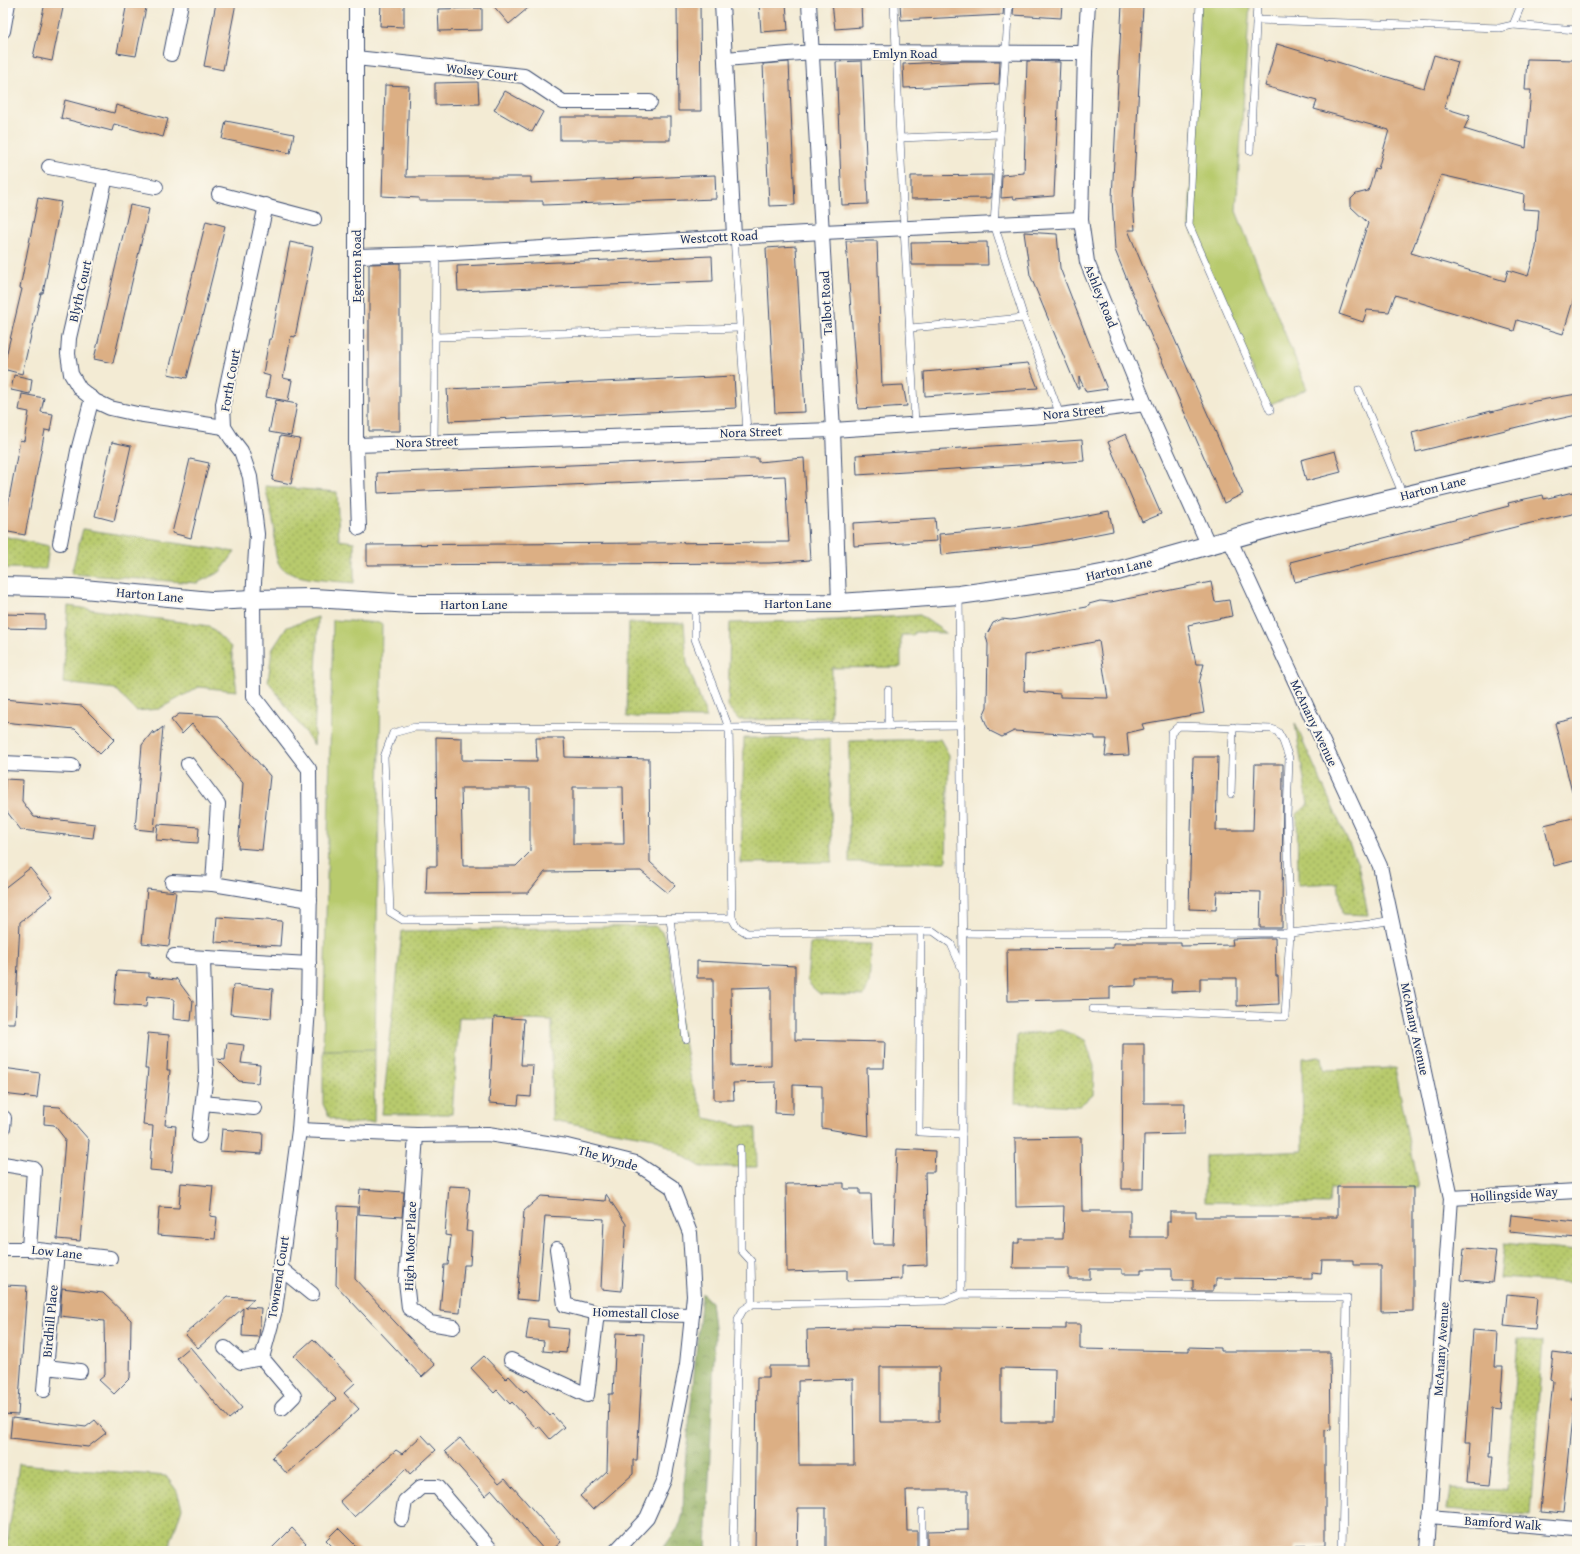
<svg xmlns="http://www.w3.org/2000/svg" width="1580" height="1554" viewBox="0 0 1580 1554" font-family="'Gentium Book Plus',serif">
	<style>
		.grass { fill: url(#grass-dots); stroke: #6a7c66 }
		.forest { fill: url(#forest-crowns); stroke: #566e5f }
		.garden { fill: #b8ca6d; stroke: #6a7c66 }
		.building { fill: #dcaf84; fill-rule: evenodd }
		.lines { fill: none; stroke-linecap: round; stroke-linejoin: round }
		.service-casing { stroke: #3b4b70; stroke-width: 8 }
		.minor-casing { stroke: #3b4b70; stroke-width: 16 }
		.tertiary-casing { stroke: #3b4b70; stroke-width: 20 }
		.service { stroke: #fff; stroke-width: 7 }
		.minor { stroke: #fff; stroke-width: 14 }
		.tertiary { stroke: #fff; stroke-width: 18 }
		.labels { text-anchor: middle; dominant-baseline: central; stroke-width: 4; stroke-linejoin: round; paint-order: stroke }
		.street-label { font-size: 13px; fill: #1b2f5e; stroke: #fbf7ec }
	</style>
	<defs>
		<pattern id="grass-dots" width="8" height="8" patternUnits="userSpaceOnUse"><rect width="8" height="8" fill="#b8ca6d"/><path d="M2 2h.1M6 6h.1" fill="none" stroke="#95a45d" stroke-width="1.8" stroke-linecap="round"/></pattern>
		<pattern id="forest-crowns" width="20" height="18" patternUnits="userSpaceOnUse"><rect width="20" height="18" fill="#92ae60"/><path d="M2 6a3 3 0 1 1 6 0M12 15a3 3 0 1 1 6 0" fill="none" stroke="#768e52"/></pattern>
	</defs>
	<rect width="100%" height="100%" fill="#fbf7ec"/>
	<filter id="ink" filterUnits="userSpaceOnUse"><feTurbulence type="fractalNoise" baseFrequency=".025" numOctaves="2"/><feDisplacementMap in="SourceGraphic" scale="8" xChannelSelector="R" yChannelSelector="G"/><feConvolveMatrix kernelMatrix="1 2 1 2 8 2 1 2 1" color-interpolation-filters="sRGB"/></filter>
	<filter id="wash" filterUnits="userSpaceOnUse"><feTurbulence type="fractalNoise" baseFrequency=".012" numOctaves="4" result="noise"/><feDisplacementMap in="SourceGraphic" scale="16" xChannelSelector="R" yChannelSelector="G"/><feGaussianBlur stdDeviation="0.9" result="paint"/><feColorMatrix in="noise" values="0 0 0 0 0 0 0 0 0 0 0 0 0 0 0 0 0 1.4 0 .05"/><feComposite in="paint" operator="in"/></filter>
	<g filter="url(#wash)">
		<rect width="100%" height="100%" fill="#f3ebd4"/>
		<g class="grass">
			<path d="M265 486 337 492 339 540 354 542V583C336 581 303 580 287 572 271 564 276 538 274 525 271 512 268 499 265 486Z"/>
			<polygon points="83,529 235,552 220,572 197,583 71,574"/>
			<polygon points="3,536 49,546 46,569 3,568"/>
			<polygon points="68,606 209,626 231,647 237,691 199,687 159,709 136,711 115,689 63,683"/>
			<polygon points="920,615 946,633 914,632 914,635 901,635 901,667 832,668 831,718 739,720 728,707 730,623 837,620"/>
			<polygon points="318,617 314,745 268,681 272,650 287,627"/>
			<polygon points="629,623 684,623 687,663 707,718 627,717"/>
			<polygon points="1295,723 1358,864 1368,915 1342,914 1338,883 1298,885 1297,814 1308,805"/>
			<polygon points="744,738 830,739 832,862 741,863"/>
			<polygon points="940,739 949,755 946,862 849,862 849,741"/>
			<polygon points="655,926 662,932 667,943 691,1081 706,1118 731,1124 756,1128 757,1167 701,1167 654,1138 552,1120 552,1020 459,1017 452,1114 382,1114 402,931"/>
			<polygon points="810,943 872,944 869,984 864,996 820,994 812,987 807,980"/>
			<polygon points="1062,1030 1085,1040 1094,1066 1093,1095 1079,1106 1015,1103 1017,1035"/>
			<polygon points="375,1049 374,1122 345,1124 329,1117 323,1104 323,1050"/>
			<polygon points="1322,1057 1324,1070 1395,1068 1419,1188 1330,1188 1329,1204 1205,1202 1205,1156 1303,1151 1302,1058"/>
			<polygon points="1504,1243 1577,1250 1577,1283 1500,1278"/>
			<polygon points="1518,1339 1543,1341 1530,1515 1448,1509 1451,1488 1506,1490"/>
			<polygon points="19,1464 166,1476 177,1491 182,1508 168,1551 6,1551"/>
		</g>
		<polygon class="forest" points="702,1293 711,1302 715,1335 706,1551 661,1551 678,1528 683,1514 684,1475"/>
		<g class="garden">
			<polygon points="1200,3 1250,3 1236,211 1307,389 1268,405 1189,225"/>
			<polygon points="333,620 382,623 375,1049 323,1050"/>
		</g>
		<g id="blocks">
			<g class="building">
				<polygon points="45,3 64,3 52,61 33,57"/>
				<polygon points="127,3 147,3 136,56 117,53"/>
				<polygon points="216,3 236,3 223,70 204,66"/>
				<polygon points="381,3 404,3 404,27 380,26"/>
				<polygon points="491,3 534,3 509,24"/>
				<polygon points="677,3 700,3 701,111 678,111"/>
				<polygon points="759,3 786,3 788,30 761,32"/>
				<polygon points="832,3 861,3 862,27 835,29"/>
				<polygon points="900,3 1004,3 1003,15 901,20"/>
				<polygon points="1014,3 1062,3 1061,18 1013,15"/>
				<polygon points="1122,5 1143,6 1133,199 1135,230 1128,230 1148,279 1243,494 1224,503 1132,292 1115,250 1112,198"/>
				<polygon points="482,8 482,30 439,31 438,9"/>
				<path d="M1277 44 1424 88 1434 55 1458 62 1444 108 1470 116 1464 129 1526 148 1531 90H1525L1527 59 1577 60V288L1563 334 1517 320 1514 331 1395 295 1389 312 1367 310 1363 322 1339 314 1368 223 1351 207V199L1356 194 1368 191 1375 168 1378 169 1389 130 1314 109 1317 101 1265 86ZM1441 175 1524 194 1523 209 1539 210 1536 248 1528 276 1508 270 1505 281 1411 253Z"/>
				<polygon points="862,61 868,204 842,205 836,62"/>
				<polygon points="964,61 1000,61 999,84 904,88 903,64"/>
				<polygon points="1027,61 1060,62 1054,196 1014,199 1013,197 1001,198 1002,175 1024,173"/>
				<polygon points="789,62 795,205 769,206 763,64"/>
				<polygon points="478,82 479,104 435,105 435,83"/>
				<polygon points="385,85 409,86 406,177 531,177 531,183 715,175 716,199 543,205 543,201 419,201 419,198 382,196"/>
				<polygon points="505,91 543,112 532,132 494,110"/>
				<polygon points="65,100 114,113 116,105 168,119 163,137 114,124 112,131 61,118"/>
				<rect x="560" y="117" width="110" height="23"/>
				<polygon points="226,121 294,134 290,153 222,139"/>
				<polygon points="992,175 991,198 911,199 911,176"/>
				<polygon points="38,198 61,202 43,293 41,293 22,374 3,369 22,289 20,288"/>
				<polygon points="130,205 149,209 113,363 94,359"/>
				<polygon points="206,221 225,226 187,378 168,374"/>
				<polygon points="1024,232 1057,234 1060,268 1107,389 1086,392 1079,377 1079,388 1077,388 1030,275"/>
				<polygon points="846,241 877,241 882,386 903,385 907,406 858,409"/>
				<polygon points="290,242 313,247 295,337 291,336 283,378 292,380 288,401 266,397 270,376 263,374 269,339 271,339"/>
				<polygon points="987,242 988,265 912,265 911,243"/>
				<polygon points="796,246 805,412 775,413 766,248"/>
				<polygon points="712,256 713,281 458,291 457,266"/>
				<polygon points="400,263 400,431 369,431 369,264"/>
				<polygon points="1028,363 1038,388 925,396 924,372"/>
				<polygon points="14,375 32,379 30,394 11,390"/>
				<polygon points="734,376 736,408 449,421 447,389"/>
				<polygon points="22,394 44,398 41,412 53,414 50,431 45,430 25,535 3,531 20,440 24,441 29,412 19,410"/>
				<polygon points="1577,394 1577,415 1554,420 1554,418 1416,452 1412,432 1491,411 1491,412 1535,401"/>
				<polygon points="276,400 297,404 291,436 269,432"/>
				<polygon points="1126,434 1161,514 1142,522 1108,442"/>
				<polygon points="280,436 300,439 291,484 272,480"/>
				<polygon points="1082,440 1084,461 857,475 856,455"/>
				<polygon points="112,442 131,446 114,521 95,516"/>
				<polygon points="1335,451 1341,472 1306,481 1301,460"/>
				<polygon points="741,458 758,458 758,462 804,458 810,560 770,563 367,565 367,545 789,542 785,476 378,493 377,473"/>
				<polygon points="190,459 209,463 191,538 172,533"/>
				<polygon points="1577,491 1577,513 1531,523 1295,582 1290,562 1509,506 1508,503 1525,499 1543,495 1544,499"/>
				<polygon points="1109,511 1113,531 1040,545 941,555 939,534 1017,527 1077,517"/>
				<polygon points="935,518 937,541 854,546 853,523"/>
				<path d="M1211 582 1215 602 1229 600 1232 616 1188 625 1196 664H1204L1199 683 1204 713 1142 724 1144 729 1127 733 1129 755 1105 756 1107 739H1095V736L1014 731 1002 737 990 731 987 726 983 716 987 707 988 644 986 636 993 623 1002 619 1011 620 1087 607 1089 604 1100 601 1111 602ZM1099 641 1108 698 1060 697V694L1024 691 1025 655Z"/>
				<polygon points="3,614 45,615 45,629 3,628"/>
				<polygon points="3,699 82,706 115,739 100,754 75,729 3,722"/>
				<polygon points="179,714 218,716 270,776 262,850 238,848 243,783 192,724 182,734 171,720"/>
				<polygon points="1577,718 1577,791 1572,792 1555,723"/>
				<polygon points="163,727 154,831 135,829 142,745 153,731 154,734"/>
				<path d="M436 737 462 738V760L537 761 536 738H564L565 757 649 759 650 862 675 885 668 893 641 871 545 872 528 893 426 894 427 866H437ZM573 787H623L624 844H573ZM461 788H530V852L516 866H463Z"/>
				<polygon points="1193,757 1218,757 1216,830 1253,830 1255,764 1283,764 1282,928 1260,928 1261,892 1217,891 1216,910 1189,909"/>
				<polygon points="5,779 23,780 22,801 34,817 95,824 93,838 21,830 4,808"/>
				<polygon points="1577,817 1577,860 1554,866 1544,825"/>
				<polygon points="158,824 199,827 198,843 156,840"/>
				<polygon points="30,868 53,896 20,922 15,1023 3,1023 3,889"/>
				<polygon points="147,889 176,892 169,946 142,943"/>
				<polygon points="217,917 282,921 280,946 215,942"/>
				<polygon points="1260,938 1275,938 1276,976 1278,976 1279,1004 1237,1006 1237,978 1200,978 1200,991 1171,992 1172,979 1136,979 1136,986 1110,987 1110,999 1008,1001 1007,949 1113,948 1113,943 1181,943 1181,946 1233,945 1232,939"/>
				<path d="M697 961 795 966V1040L885 1042 884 1068H867L869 1136 822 1128V1086L793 1085V1114L775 1113 776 1082 733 1083 734 1100H714L713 978H697ZM771 987V1065L732 1066 731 988Z"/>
				<polygon points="117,971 149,973 149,977 176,980 176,978 193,1001 191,1021 173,1019 174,999 147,996 146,1007 114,1005"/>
				<polygon points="233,985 273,989 271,1018 230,1014"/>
				<polygon points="494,1017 524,1019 521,1065 533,1065 531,1097 519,1096 518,1105 489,1103"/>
				<polygon points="148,1033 169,1035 167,1070 170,1070 165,1125 176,1126 172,1172 150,1170 153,1126 143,1125 148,1069 145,1069"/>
				<polygon points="227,1043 244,1045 241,1063 260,1065 258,1083 239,1081 217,1059 225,1060"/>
				<polygon points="1123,1044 1144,1044 1144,1103 1185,1103 1184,1134 1144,1135 1143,1189 1122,1189"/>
				<polygon points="3,1068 40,1073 37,1098 3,1094"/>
				<polygon points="45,1106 60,1107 89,1140 80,1241 57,1239 65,1139 54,1125 44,1124"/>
				<polygon points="222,1129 263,1133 262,1154 220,1151"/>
				<polygon points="1081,1137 1082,1211 1130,1211 1130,1237 1167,1237 1167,1222 1170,1222 1170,1212 1196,1212 1196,1217 1337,1217 1337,1187 1413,1187 1413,1311 1381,1312 1381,1265 1353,1265 1353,1260 1322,1260 1321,1274 1312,1273 1312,1279 1216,1278 1216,1286 1213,1286 1213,1291 1193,1291 1193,1280 1172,1280 1172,1269 1141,1269 1141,1274 1122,1274 1122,1269 1090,1269 1090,1279 1069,1279 1069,1268 1013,1268 1014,1243 1019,1243 1019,1239 1063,1239 1064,1206 1016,1207 1015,1138"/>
				<polygon points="897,1149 935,1151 934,1172 925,1172 927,1265 902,1266 902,1279 847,1281 847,1270 787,1272 786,1184 844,1183 844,1189 860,1189 860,1194 871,1194 873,1244 893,1244"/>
				<polygon points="181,1183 213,1186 210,1216 217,1217 215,1239 157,1235 159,1207 179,1208"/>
				<polygon points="449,1186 470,1187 466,1231 472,1232 470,1265 464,1265 460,1313 440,1311 444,1265 448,1265 451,1236 445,1235"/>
				<polygon points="360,1189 404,1192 402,1217 358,1214"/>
				<polygon points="606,1194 626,1224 622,1291 601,1289 604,1219 545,1216 538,1301 517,1299 524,1211 541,1196 605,1201"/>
				<polygon points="338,1206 357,1207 355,1279 435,1365 422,1377 336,1285"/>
				<polygon points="1511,1215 1577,1222 1577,1238 1509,1232"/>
				<polygon points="1464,1248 1496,1251 1492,1283 1461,1280"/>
				<polygon points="4,1285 27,1286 18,1415 3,1414 3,1306"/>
				<polygon points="62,1288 103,1293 131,1320 130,1378 114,1394 99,1380 105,1375 104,1321 60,1316"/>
				<polygon points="1507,1294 1538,1297 1535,1329 1504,1326"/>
				<polygon points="227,1297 254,1299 245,1307 261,1308 259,1337 242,1336 243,1308 198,1348 185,1334"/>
				<polygon points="529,1318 548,1320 548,1327 569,1329 566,1353 543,1351 544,1341 526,1339"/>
				<path d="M1066 1324H1080V1349L1189 1351V1347L1220 1348V1351H1287L1288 1352H1330L1331 1429 1325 1430V1545L1295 1546V1551H927V1531L968 1530V1490H906L907 1531H917V1551H826V1508H798L797 1551H755L757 1377H769V1366H808L807 1330 853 1329V1327L1066 1329ZM880 1367H939V1422H880ZM1001 1368 1055 1369 1054 1422H1001ZM853 1379 854 1465H799L798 1381Z"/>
				<polygon points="1473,1330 1497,1332 1495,1367 1503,1367 1500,1409 1492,1408 1489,1457 1493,1457 1490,1485 1467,1483 1470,1442 1465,1442"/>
				<polygon points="616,1333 644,1334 637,1460 633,1460 633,1474 593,1510 580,1496 607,1471 609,1394 613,1394"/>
				<polygon points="313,1339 355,1383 344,1393 359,1409 287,1474 272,1457 336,1399 294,1356"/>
				<polygon points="190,1347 242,1408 229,1419 177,1358"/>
				<polygon points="1553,1352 1576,1355 1571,1399 1575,1399 1563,1513 1540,1511 1553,1381 1550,1380"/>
				<polygon points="484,1356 506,1379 509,1376 524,1392 526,1390 550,1416 552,1414 564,1427 550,1439 539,1426 536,1428 512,1402 510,1404 497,1390 494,1393 471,1368"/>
				<polygon points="12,1418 86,1427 95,1420 106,1433 88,1447 10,1438"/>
				<polygon points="422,1435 436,1450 410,1474 406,1469 354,1517 340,1501 396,1450 402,1454"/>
				<polygon points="460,1438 499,1483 505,1478 561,1542 551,1551 545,1551 492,1490 485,1496 445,1451"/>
				<polygon points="292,1528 306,1543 298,1551 269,1551"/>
				<polygon points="338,1528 361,1551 337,1551 326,1540"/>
			</g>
		</g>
	</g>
	<g filter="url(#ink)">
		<use href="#blocks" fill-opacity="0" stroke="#3b4b70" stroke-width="1"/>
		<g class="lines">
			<defs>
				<g id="service">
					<polyline points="894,3 904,228 915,423"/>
					<polyline points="1009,3 994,224 1024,318 1060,415"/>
					<polyline points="1200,3 1189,225 1270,410"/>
					<polyline points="1256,20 1500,28 1513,25 1522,3"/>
					<polyline points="1513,25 1577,30"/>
					<polyline points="900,138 1000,134"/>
					<polyline points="1250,151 1257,3"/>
					<polyline points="734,236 747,432"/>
					<polyline points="910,328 1024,318"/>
					<polyline points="435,337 740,328"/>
					<polyline points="1359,390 1403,495"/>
					<polyline points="434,442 436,254"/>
					<polyline points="959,595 963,973 961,1294"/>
					<polyline points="695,604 695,639 729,728 732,918 737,927 747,933 933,931 951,944 962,969"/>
					<polyline points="888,690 888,726"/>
					<polyline points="1231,794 1233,727"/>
					<polyline points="732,918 403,920 390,912 384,757 393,733 415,727 729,728 961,725"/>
					<polyline points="670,919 686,1039"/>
					<polyline points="921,931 919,1132 962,1134"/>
					<polyline points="963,933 1030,934 1290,933 1370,924 1392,920"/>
					<polyline points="1093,1009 1285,1017 1290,933 1287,816 1289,758 1283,741 1278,732 1272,729 1179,726 1171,733 1170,933"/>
					<polyline points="740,1148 741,1250 751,1261 752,1304"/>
					<polyline points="922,1512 922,1551"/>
					<polyline points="733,1551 738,1319 743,1310 752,1304 944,1301 961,1294 1347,1298 1342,1551"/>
				</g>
				<g id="minor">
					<polyline points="356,3 356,445 359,528"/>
					<polyline points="722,3 734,236"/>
					<polyline points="809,3 833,430 839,603"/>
					<polyline points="1088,3 1085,53 1081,220 1087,262 1145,404 1209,546"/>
					<polyline points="3,31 8,3"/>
					<polyline points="171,54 181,3"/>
					<polyline points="356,58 524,76 563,102 650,102"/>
					<polyline points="725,59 813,52 1085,53"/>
					<polyline points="49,167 156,187"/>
					<polyline points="106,177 69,338 68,354 71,374 80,389 95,401 110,408 137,414 224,427"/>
					<polyline points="219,194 314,219"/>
					<polyline points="266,205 223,404 224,427 231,438 241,451 250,477 257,534 253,599 254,697 309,769 310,882 308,1009 299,1130 275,1310 262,1358 294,1396 282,1408"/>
					<polyline points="356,256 436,254 823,232 1081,220"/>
					<polyline points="356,445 833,430 1060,415 1145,404"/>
					<polyline points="1230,540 1380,866 1451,1198 1427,1551"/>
					<polyline points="60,543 78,451 92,398"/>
					<polyline points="3,763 72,766"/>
					<polyline points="188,764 218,804 213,884"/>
					<polyline points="172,882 213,884 310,900"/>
					<polyline points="174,956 309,964"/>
					<polyline points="203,1103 254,1108"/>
					<polyline points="3,1128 4,1118"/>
					<polyline points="299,1130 416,1135 488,1134 567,1146 636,1163 672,1187 690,1233 694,1296 687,1364 664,1480 647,1518 616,1551"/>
					<polyline points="416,1135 406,1281 409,1308 430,1323 453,1327"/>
					<polyline points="199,1136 206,1073 203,958"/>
					<polyline points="3,1164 34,1169 29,1249"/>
					<polyline points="1451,1198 1577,1191"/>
					<polyline points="3,1249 29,1249 110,1258"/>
					<polyline points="557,1249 565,1305 597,1313 692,1315"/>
					<polyline points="280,1268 312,1294"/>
					<polyline points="225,1348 241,1362 262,1358"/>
					<polyline points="511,1360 587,1395 597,1313"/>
					<polyline points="46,1367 80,1371"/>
					<polyline points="44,1390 57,1252"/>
					<polyline points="1429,1517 1577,1529"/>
					<polyline points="402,1519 405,1501 421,1487 437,1487 492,1551"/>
				</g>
				<polyline id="tertiary" points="3,586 73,588 211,601 253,599 313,598 412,604 839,603 959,595 1075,579 1117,571 1277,526 1577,455"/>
			</defs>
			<use href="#service" class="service-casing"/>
			<use href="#minor" class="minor-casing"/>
			<use href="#tertiary" class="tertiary-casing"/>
			<use href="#service" class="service"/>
			<use href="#minor" class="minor"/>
			<use href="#tertiary" class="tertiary"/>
		</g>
	</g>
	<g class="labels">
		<g class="street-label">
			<text x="905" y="53">Emlyn Road</text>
			<text transform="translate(482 72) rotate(7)">Wolsey Court</text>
			<text transform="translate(719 237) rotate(-3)">Westcott Road</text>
			<text transform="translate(356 266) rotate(-90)">Egerton Road</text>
			<text transform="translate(80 291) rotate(-77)">Blyth Court</text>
			<text transform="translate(1101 296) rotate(68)">Ashley Road</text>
			<text transform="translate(826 303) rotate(-93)">Talbot Road</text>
			<text transform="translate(230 380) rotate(-80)">Forth Court</text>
			<text transform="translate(1074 412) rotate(-6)">Nora Street</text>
			<text transform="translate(751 432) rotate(-2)">Nora Street</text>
			<text transform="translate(427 442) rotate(-2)">Nora Street</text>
			<text transform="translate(1433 488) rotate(-14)">Harton Lane</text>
			<text transform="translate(1119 569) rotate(-13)">Harton Lane</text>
			<text transform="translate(150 595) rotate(5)">Harton Lane</text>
			<text x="798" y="603">Harton Lane</text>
			<text x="474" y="604">Harton Lane</text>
			<text transform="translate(1314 723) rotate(65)">McAnany Avenue</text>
			<text transform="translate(1415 1029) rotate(78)">McAnany Avenue</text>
			<text transform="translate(608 1158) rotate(16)">The Wynde</text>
			<text transform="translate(1514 1194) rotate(-4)">Hollingside Way</text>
			<text transform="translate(410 1246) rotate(-88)">High Moor Place</text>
			<text transform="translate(57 1252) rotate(6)">Low Lane</text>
			<text transform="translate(278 1277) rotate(-81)">Townend Court</text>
			<text transform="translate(636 1313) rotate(2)">Homestall Close</text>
			<text transform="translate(50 1321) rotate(-85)">Birdhill Place</text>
			<text transform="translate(1441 1349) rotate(-86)">McAnany Avenue</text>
			<text transform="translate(1503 1523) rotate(4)">Bamford Walk</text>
		</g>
	</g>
	<rect width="1580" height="1554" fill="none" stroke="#fbf7ec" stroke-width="16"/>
</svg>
